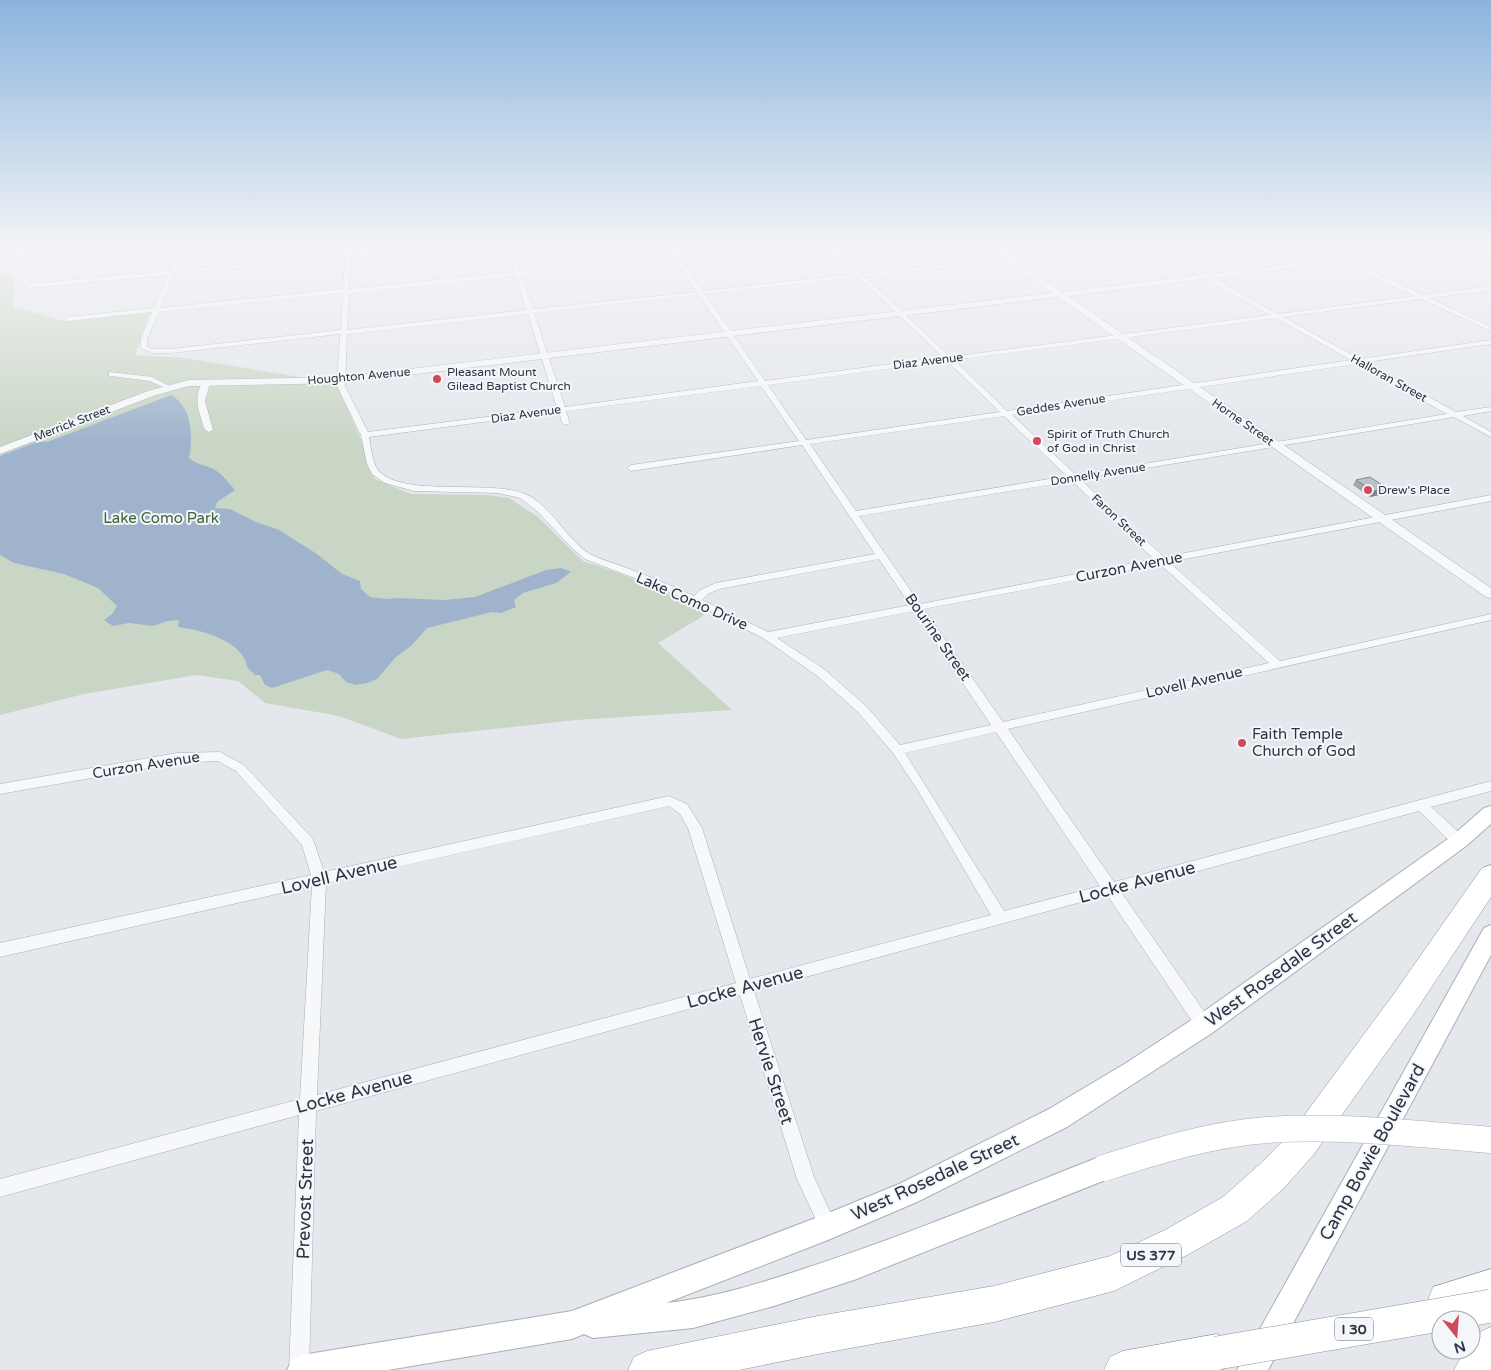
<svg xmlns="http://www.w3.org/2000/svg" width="1491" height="1370" viewBox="0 0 1491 1370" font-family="'Varela Round',sans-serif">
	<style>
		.green { fill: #c9d6c5 }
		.water { fill: #9fb4cc }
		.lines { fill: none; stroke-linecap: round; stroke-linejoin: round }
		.minor-casing { stroke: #a9aeb7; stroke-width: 1 }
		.tertiary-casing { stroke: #a9aeb7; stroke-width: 1 }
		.secondary-casing { stroke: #a9aeb7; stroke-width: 2 }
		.motorway-casing { stroke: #8b94a3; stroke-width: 1 }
		.minor { fill: #f7f8fa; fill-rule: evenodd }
		.tertiary { fill: #f7f8fa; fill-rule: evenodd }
		.secondary { fill: #fff; fill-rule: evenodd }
		.motorway { fill: #fff; fill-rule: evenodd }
		.secondary-bridge-casing { stroke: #a9aeb7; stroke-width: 27; stroke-linecap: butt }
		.motorway-bridge-casing { stroke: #8b94a3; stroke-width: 34; stroke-linecap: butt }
		.secondary-bridge { stroke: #fff; stroke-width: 26 }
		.motorway-bridge { stroke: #fff; stroke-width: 33 }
		.wall { fill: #a1a5ae }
		.shaded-wall { fill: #83868d }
		.building { fill: #bbc0ca; stroke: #83868d }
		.poi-dot { fill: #d1495b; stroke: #f4f6f9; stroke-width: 2 }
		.labels { text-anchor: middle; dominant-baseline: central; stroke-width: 4; stroke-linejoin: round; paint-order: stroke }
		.far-street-label { font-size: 12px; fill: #2b3445; stroke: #f4f6f9 }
		.far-poi-label { font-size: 12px; fill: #2b3445; stroke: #f4f6f9; text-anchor: start }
		.shield { fill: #f4f6f9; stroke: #676e7b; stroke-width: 1 }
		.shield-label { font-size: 14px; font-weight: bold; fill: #2b3445 }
		.park-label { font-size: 15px; fill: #3f6138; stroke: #f4f6f9 }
		.street-label { font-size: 15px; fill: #2b3445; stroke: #f4f6f9 }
		.poi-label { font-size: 15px; fill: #2b3445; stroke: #f4f6f9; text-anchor: start }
		.near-street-label { font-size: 18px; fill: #2b3445; stroke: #f4f6f9 }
	</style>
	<rect width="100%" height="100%" fill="#e4e7ec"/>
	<polygon class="green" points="0,271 14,277 14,307 64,321 150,312 135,355 185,358 336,383 362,442 375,479 411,494 485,495 509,498 538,517 583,561 619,573 708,611 700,618 658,643 732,710 576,720 401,739 339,716 265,703 238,681 196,675 84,694 0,715"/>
	<path class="water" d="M171 395C193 408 193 437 189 458 197 465 206 465 215 470 223 475 229 483 235 490L217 502 215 508 230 509 256 522 279 530 317 554 342 574 360 581 361 589 370 597 387 599 397 598 444 600 475 597 546 570 561 568 571 572 556 583 523 593 514 600 516 607 501 613 492 612 427 628 412 645 395 658 377 679 367 683 356 685 346 682 339 674 327 670 272 688 265 685 260 675H255L247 667C244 641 201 630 178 627L179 620 168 621 153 626 129 623 113 626 104 620 112 614 117 606 98 588 64 574 14 563 0 555V456L37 442H47Z"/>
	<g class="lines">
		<defs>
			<g id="minor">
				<polygon points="12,249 18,249 16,253 61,249 87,249 15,257 9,253"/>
				<path d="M179 249H185L176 270 345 255V249H351V254L401 249H426L350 258 349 289 515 272 507 249H513L520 272 673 256 668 249H674L679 256 743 249H766L681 259 703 291 855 274 829 249H836L861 274 1083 249H1105L865 277 950 357 1270 315 1153 249H1161L1278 314 1415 296 1315 249H1323L1423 295 1491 286V290L1429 298 1491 327V331L1421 299 1283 317 1360 359 1491 340V344L1366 362 1456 412 1491 407V411L1463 416 1491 432V437L1454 417 1080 479 1164 557 1491 495V501L1169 562 1280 661 1491 614V620L1008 729 1114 882 1491 781V791L1431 807 1464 837 1466 841 1464 845 1459 846 1454 845 1419 811 1121 892 1210 1020 1212 1025 1210 1030 1204 1032 1198 1030 1107 895 754 991 814 1177 837 1227 834 1233 828 1236 822 1233 797 1179 740 995 316 1111 309 1370H289L299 1115 0 1197V1179L300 1099 312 886 0 957V943L311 875 302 845 236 771 218 761 177 763 0 794V784L177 753 220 752 244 765 313 839 324 872 669 796 687 804 702 828 750 979 991 915 917 789 893 753 858 712 816 675 763 638 714 613 663 589 585 559 573 549 538 512 520 498 498 493 414 491 385 483 372 474 367 464 361 435 337 386 340 334 171 353H152L141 348V339L152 312 68 321 65 319 68 317 154 308 168 275 28 288 25 286 28 284 170 271ZM345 258 343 289 160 308 174 274ZM675 260 697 292 533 309 521 275ZM516 276 526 310 347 330 349 293ZM859 277 943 357 765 381 705 294ZM343 293 341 330 171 349H153L147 347V339L159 312ZM699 295 758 381 565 407 534 313ZM528 314 557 408 368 432 345 386 347 334ZM1276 318 1351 360 1007 411 954 360ZM947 361 1000 412 806 440 768 385ZM1357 364 1447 414 1076 475 1012 415ZM761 386 799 441 631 465 627 468 631 471 802 445 875 554 716 583 700 590 694 596C671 585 648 576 624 567 614 563 602 560 592 555 567 542 552 505 525 494 490 479 400 498 378 470 372 462 371 447 369 437L559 412 562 423 566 425 570 423 566 411ZM1004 416 1067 476 856 511 810 444ZM1072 481 1154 559 920 604 859 516ZM879 559 910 605 768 632 702 600 708 594 719 589ZM1160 564 1269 663 1003 722 924 609ZM914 611 991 725 900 745 866 706 824 669 777 638ZM996 732 1100 886 1004 911 905 753ZM669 806 680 814 688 828 736 983 317 1095 326 883Z"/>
				<polygon points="109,372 152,377 173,388 169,390 150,381 112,376 109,376"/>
				<path d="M203 381 210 383 205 401 213 430 209 432 205 430C199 412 193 399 203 381Z"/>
			</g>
			<polygon id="tertiary" points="991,249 1000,249 1062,292 1417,249 1443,249 1068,296 1491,588 1491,598 1486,597 1058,297 342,383 189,386 156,395 0,454 0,447 148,391 189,380 342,377 1052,293"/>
			<g id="secondary">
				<polygon points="1477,249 1491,250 1491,255 1478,251"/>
				<path d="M1491 806V824L1466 846 1212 1033 1067 1127 917 1202 828 1240 666 1303C714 1298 761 1283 806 1268 907 1235 1005 1194 1104 1155L1113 1159 1117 1168 1113 1177 854 1280 774 1306 693 1328 593 1338 584 1334 572 1339 388 1370H287L292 1360 302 1355 572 1311 826 1214 899 1184 1049 1109 1126 1063 1196 1017 1452 836 1484 808Z"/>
				<polygon points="1491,925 1491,955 1268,1370 1237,1370 1484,928"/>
			</g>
			<g id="motorway">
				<polygon points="1491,865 1491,897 1413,1015 1314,1154 1284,1188 1247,1221 1189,1254 1114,1291 994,1322 818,1354 739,1370 628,1370 634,1357 647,1351 818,1316 994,1286 1110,1256 1165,1230 1223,1197 1260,1164 1292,1132 1393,995 1482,868"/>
				<polygon points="1491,1269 1491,1305 1446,1318 1433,1313 1428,1300 1433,1287"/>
				<path d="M1491 1327V1370H1454L1465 1350H1471C1471 1336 1479 1332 1491 1327Z"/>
				<polygon points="1217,1334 1230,1340 1236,1353 1230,1366 1221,1370 1104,1370 1110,1357 1123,1351"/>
			</g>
		</defs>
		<use href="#minor" class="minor-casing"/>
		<use href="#tertiary" class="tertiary-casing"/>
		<use href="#secondary" class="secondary-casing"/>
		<use href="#motorway" class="motorway-casing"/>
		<use href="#minor" class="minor"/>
		<use href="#tertiary" class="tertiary"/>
		<use href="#secondary" class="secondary"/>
		<use href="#motorway" class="motorway"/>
		<defs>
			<path id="secondary-bridge" d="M1104 1168C1157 1151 1211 1134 1267 1130 1341 1125 1417 1134 1491 1140"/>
			<polyline id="motorway-bridge" points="1217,1353 1491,1306"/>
		</defs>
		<use href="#secondary-bridge" class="secondary-bridge-casing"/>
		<use href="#motorway-bridge" class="motorway-bridge-casing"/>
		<use href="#secondary-bridge" class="secondary-bridge"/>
		<use href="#motorway-bridge" class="motorway-bridge"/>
	</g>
	<polygon class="wall" points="1356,480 1384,494 1370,497 1353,485"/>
	<polygon class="shaded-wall" points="1387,488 1384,494 1370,497 1373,491"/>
	<polygon class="building" points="1370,477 1387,488 1373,491 1356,480"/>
	<linearGradient id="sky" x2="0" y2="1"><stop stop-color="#8bb4dd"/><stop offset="0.56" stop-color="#f3f4f6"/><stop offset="1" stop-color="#f3f4f6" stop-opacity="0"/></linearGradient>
	<rect width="1491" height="441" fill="url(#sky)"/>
	<g class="poi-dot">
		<circle cx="437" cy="379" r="5"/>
		<circle cx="1037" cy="441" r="5"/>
		<circle cx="1368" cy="490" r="5"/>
		<circle cx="1242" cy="743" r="5"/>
	</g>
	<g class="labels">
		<g class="far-street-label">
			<text transform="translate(928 361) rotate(-7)">Diaz Avenue</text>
			<text transform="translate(359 376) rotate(-5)">Houghton Avenue</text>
			<text transform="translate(1389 378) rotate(29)">Halloran Street</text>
			<text transform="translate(1061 405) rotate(-9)">Geddes Avenue</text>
			<text transform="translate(526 414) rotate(-8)">Diaz Avenue</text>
			<text transform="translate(1243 422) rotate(35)">Horne Street</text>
			<text transform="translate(72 423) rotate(-21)">Merrick Street</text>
			<text transform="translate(1098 474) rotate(-9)">Donnelly Avenue</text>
			<text transform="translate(1119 520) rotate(43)">Faron Street</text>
		</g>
		<g class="far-poi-label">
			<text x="447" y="372">Pleasant Mount<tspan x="447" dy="14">Gilead Baptist Church</tspan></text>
			<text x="1047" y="434">Spirit of Truth Church<tspan x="1047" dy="14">of God in Christ</tspan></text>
			<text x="1378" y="490">Drew's Place</text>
		</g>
		<g class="shield">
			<rect x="1121" y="1243.5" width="60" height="23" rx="4"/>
			<rect x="1335" y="1317.5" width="38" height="23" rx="4"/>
		</g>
		<g class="shield-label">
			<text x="1151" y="1255">US 377</text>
			<text x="1354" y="1329">I 30</text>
		</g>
		<g class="park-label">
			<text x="161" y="518">Lake Como Park</text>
		</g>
		<g class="street-label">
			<text transform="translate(1129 567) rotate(-11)">Curzon Avenue</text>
			<text transform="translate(692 601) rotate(24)">Lake Como Drive</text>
			<text transform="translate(938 637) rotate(55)">Bourine Street</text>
			<text transform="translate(1194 682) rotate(-13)">Lovell Avenue</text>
			<text transform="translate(146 765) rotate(-9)">Curzon Avenue</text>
		</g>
		<g class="poi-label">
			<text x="1252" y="734">Faith Temple<tspan x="1252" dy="17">Church of God</tspan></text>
		</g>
		<g class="near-street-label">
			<text transform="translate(339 875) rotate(-13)">Lovell Avenue</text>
			<text transform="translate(1137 882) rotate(-15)">Locke Avenue</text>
			<text transform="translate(1281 969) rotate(-36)">West Rosedale Street</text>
			<text transform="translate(745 987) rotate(-15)">Locke Avenue</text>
			<text transform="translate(771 1071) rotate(72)">Hervie Street</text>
			<text transform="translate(354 1092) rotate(-15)">Locke Avenue</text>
			<text transform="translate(1372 1152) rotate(-61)">Camp Bowie Boulevard</text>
			<text transform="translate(935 1177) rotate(-25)">West Rosedale Street</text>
			<text transform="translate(305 1199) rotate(-88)">Prevost Street</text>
		</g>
	</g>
	<g transform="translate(1456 1335) rotate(163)"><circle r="24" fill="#f4f6f9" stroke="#a4a8b1"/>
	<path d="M0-4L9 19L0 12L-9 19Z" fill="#d1495b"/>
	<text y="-8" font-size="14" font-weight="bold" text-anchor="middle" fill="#2b3445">N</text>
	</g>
</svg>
